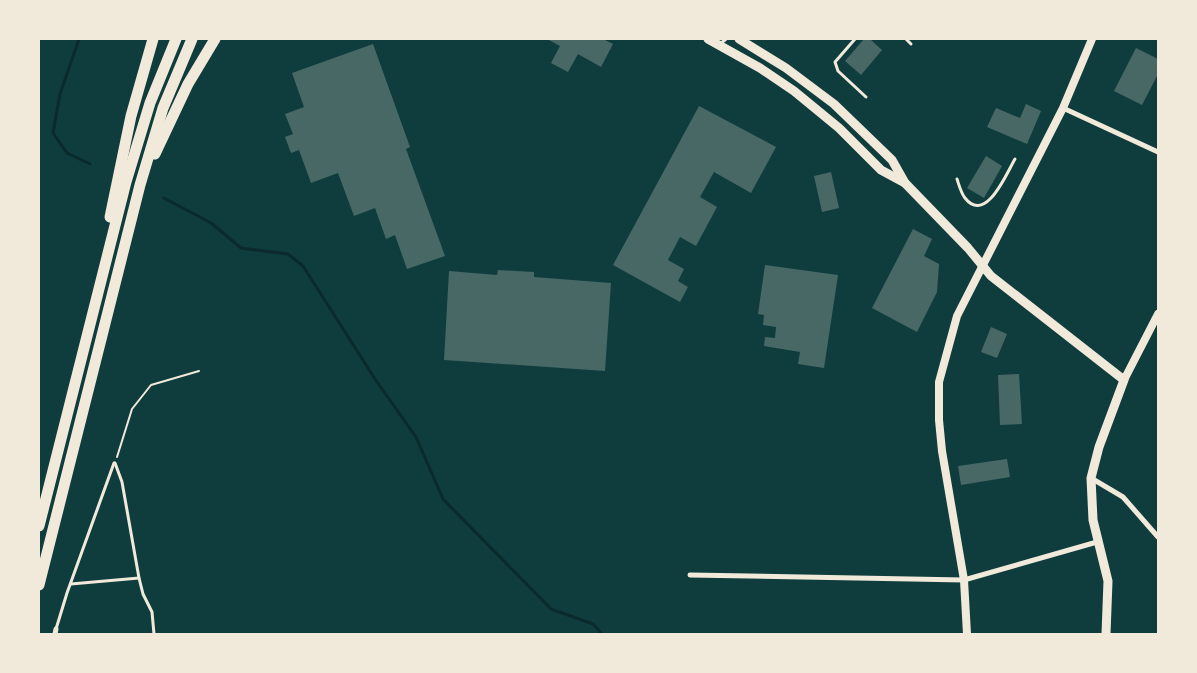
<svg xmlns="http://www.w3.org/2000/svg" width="1197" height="673" viewBox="0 0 1197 673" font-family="'Varela Round',sans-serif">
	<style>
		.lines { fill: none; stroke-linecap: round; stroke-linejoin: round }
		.stream { stroke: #0a2a2b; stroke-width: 3 }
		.building { fill: #486865 }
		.path { stroke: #f1e9da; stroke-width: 2 }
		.service { stroke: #f1e9da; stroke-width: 3 }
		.minor { stroke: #f1e9da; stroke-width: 5 }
		.tertiary { stroke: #f1e9da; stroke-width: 8 }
		.secondary { stroke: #f1e9da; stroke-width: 9 }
		.motorway { stroke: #f1e9da; stroke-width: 11 }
	</style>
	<rect width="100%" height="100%" fill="#0f3d3e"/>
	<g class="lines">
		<g class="stream">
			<polyline points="79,39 60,94 53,133 67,153 90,164"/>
			<polyline points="164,198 211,223 241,248 288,254 303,266 375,379 416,437 443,499 551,609 593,624 602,634"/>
		</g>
	</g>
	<g class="building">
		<polygon points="547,39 603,39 613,44 601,67 578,54 568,72 551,63 560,46"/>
		<polygon points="864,39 870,39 882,50 861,75 845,61"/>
		<polygon points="373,44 410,147 406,149 445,256 407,269 395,235 386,239 375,208 354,216 338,173 311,183 299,150 291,153 285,137 293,134 285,114 304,107 292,73"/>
		<polygon points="1136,48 1158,59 1158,74 1142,105 1114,91"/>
		<polygon points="1026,104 1041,111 1027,144 987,127 996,108 1020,118"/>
		<polygon points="699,106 776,147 751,193 714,172 700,197 717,207 696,246 680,237 668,260 684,269 678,281 688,287 680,302 613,265"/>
		<polygon points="986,156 1002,166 984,198 967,188"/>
		<polygon points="831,172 839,208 822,212 814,176"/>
		<polygon points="913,229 932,239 924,256 939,264 937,292 917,332 872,308"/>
		<polygon points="765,265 838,275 824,368 798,364 800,352 764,346 765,337 775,338 776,327 763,325 764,315 758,314"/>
		<polygon points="498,270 534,272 534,277 611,283 605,371 444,360 449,271 497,275"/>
		<polygon points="991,327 1007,334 997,358 981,352"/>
		<polygon points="1019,374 1022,424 1000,425 998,375"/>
		<polygon points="1007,459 1010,477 961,485 958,466"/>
	</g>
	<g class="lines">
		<polyline class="path" points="117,457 132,409 151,385 199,371"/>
		<g class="service">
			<polyline points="855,39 835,62 838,71 866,97"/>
			<polyline points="906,39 911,44"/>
			<polyline points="720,44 726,39"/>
			<path d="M957 179C959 185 961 193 965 198 986 225 1007 172 1015 159"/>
			<polyline points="115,463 122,482 139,578 143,594 152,612 154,634"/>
			<polyline points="71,584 139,578"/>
			<polyline points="56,629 67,593 114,463"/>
		</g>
		<g class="minor">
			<polyline points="1063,108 1158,152"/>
			<polyline points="1091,478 1123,497 1158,537"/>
			<polyline points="690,575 964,580 1097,542"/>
			<polyline points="55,634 56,629"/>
		</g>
		<g class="tertiary">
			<polyline points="1124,380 1158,314"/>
			<polyline points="967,634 964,580 942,451 939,420 939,382 957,316 1063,108 1092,39"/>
		</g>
		<g class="secondary">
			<polyline points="708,39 760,68 794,91 839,128 881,170 905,183"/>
			<polyline points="739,39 786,68 834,104 892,160 905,183 968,248 991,276 1124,380 1099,447 1091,478 1093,520 1108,581 1106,634"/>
		</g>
		<g class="motorway">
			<polyline points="155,154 188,84 215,39"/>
			<polyline points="110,217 131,116 153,39"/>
			<polyline points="39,526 126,182 150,103 176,39"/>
			<polyline points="39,585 140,185 163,108 192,39"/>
		</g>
	</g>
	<rect width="1197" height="673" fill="none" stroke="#f1e9da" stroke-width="80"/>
</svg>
